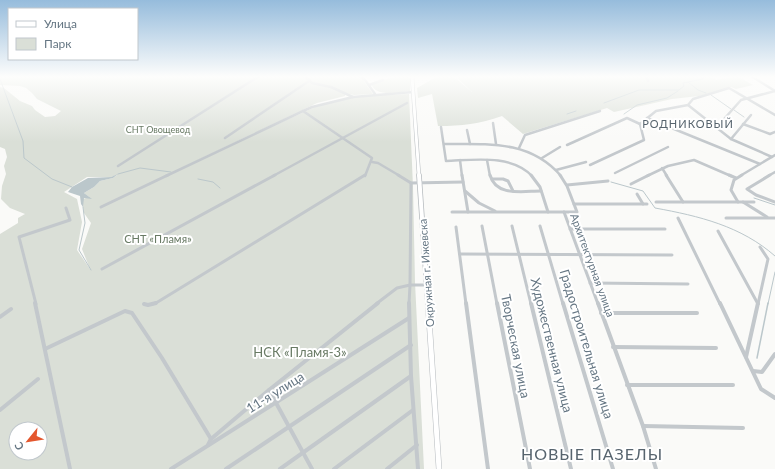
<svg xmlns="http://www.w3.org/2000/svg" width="775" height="469" viewBox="0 0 775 469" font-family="Lato,sans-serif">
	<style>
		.green { fill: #dadfd7; fill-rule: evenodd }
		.water { fill: #bbc7cb }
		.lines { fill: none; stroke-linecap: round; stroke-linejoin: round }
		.stream-far1 { stroke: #bbc7cb; stroke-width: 1 }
		.stream { stroke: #bbc7cb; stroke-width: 1.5 }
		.major-far2-casing { stroke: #b5babe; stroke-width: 4 }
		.major-far1-casing { stroke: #b5babe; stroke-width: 5.5 }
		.major-casing { stroke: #b5babe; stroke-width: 6 }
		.minor-far2 { stroke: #c3c8cc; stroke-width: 2.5 }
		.minor-far1 { stroke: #c3c8cc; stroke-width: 3 }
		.minor { stroke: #c3c8cc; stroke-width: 4 }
		.major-far2 { stroke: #fff; stroke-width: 3 }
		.major-far1 { stroke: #fff; stroke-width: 4 }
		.major { stroke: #fff; stroke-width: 5 }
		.labels { text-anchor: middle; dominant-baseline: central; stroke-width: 4; stroke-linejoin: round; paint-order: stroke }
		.far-park-label { font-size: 9px; fill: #687a64; stroke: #fff }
		.far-quarter-label { font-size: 11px; letter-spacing: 1px; fill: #57646e; stroke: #fff }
		.park-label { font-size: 11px; fill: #687a64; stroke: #fff }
		.street-label { font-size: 11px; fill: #657683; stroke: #fff }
		.near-street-label { font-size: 13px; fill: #657683; stroke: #fff }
		.near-park-label { font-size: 13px; fill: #687a64; stroke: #fff }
		.near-quarter-label { font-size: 16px; letter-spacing: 1px; fill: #57646e; stroke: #fff }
	</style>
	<rect width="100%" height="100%" fill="#fafaf8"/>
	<g class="green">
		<path d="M0 76H354L363 80 373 94 354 95 345 93V96L317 103 179 169 315 107 360 96 409 94 413 187 415 282 424 469H0V234L18 223V218L25 214 10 208 1 199 2 186 6 174 4 166 7 157 5 149 0 147V87L4 88 20 101 32 106 35 110 45 117 55 116 61 111 37 99 32 93 26 88 20 86 0 85ZM117 175 113 178 100 181 94 187 84 193 89 197 83 199V207L84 213 91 223 82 249 90 269 77 250 82 222 77 199 64 192 87 177H111ZM16 429H40V453H16Z"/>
		<path d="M398 76H410V91C398 92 375 98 371 83Z"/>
		<path d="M438 76H453L472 92 455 76H711L716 80 737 76 753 85 736 89 731 87 699 96 672 99 614 112 607 108 523 134 502 116C479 124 462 126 438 126L432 94 418 98 417 88Z"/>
	</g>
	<polygon class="water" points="118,174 113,178 100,181 94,187 84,193 92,199 84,198 83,207 81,204 80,196 68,192 72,187 88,178 111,177"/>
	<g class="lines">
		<g class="stream-far1">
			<polyline points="0,79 23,141 24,158 52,179 72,187"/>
			<polyline points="688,82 698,90 706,93"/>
			<polyline points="711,95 731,109"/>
			<polyline points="604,103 639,90 679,90 684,86 683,83 703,79 704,76"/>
			<polyline points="734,110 744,117"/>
			<polyline points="567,114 576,111"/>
			<polyline points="624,114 637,105 667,98 678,91"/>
			<polyline points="118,174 140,168 171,172"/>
			<polyline points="198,179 213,182 220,188"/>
			<path d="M611 182 643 191 655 208C699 216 741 226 775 256"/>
			<polyline points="754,198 775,205"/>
			<polyline points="83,207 85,223 79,250 91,270"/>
			<polyline points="768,304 775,272"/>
		</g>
		<polyline class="stream" points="757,358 768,303"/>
		<defs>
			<polyline id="major-far2" points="412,76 419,176"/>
			<polyline id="major-far1" points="419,175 428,304"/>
			<polyline id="major" points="428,303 439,469"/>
		</defs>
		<use href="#major-far2" class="major-far2-casing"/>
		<use href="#major-far1" class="major-far1-casing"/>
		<use href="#major" class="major-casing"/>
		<g class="minor-far2">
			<polyline points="305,76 312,83 331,87 353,97 413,92"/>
			<polyline points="359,76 365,80 375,94"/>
			<polyline points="646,76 648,81"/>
			<polyline points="751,76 775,91"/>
			<polyline points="369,85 383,80"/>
			<polyline points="353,97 312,107 303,111 372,158 365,176"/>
			<polyline points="688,105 731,139 772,157"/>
			<polyline points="647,118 760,164"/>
			<polyline points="493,123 496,144"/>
			<polyline points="640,124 656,111 688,105 693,99 729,88 775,115"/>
			<polyline points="743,124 770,134 775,132"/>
			<path d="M441 127 446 161C474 160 511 154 532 176"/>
			<polyline points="716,128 741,100 775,91"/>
			<polyline points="467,130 470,144"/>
			<polyline points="225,138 309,81"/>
			<polyline points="731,139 751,115"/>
			<path d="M444 144C488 144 530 140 561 176"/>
			<polyline points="567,145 627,118 640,124"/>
			<polyline points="519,148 525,135 600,111"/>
			<polyline points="542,158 560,147"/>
			<polyline points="460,160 462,176"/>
			<polyline points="487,160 490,176"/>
			<polyline points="372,162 378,163 400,176"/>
			<polyline points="590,165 644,140 640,124"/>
			<polyline points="118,166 259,76"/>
			<polyline points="662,168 667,176"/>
			<polyline points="556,170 586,162"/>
			<polyline points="615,173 668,147"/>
			<polyline points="166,176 303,111"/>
			<polyline points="273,176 407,103"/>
			<polyline points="647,176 668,166 694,160 731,176"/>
			<polyline points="740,176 775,155"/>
			<polyline points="768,176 775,172"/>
		</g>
		<g class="minor-far1">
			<polyline points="398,175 411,183 463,182"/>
			<polyline points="462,175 468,212"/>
			<path d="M490 175C496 197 523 191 541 191"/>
			<polyline points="531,175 540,187 548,212"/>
			<polyline points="666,175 683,202"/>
			<polyline points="729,175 736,178"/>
			<polyline points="770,175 747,189 756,195 775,202"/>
			<polyline points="492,179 503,179 508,181 513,191"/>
			<polyline points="411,183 410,285 426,285"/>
			<polyline points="631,184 649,175"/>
			<polyline points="567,185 608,181"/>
			<polyline points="465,191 479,203 495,211"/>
			<polyline points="637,194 643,204"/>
			<polyline points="656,202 754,202"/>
			<polyline points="738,202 731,190 734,180 742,175"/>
			<polyline points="743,202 767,217"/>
			<polyline points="574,204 647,204"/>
			<polyline points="101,207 168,175"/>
			<polyline points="452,212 577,212 567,186 560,175"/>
			<polyline points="564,212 598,304"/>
			<polyline points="678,218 720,304"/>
			<polyline points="726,218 775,218"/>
			<polyline points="482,226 497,304"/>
			<polyline points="512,226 531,304"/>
			<polyline points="540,226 563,304"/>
			<polyline points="456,227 466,304"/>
			<polyline points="570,229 665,229"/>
			<polyline points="718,231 758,304"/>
			<polyline points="460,254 672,255"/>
			<polyline points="102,269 275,175"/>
			<polyline points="590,283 688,284"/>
			<polyline points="36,304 19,237 70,220 66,208"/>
			<polyline points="152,304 156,303 365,175"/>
			<polyline points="376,304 397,288 410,285 409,304"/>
			<polyline points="758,304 768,259 760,247"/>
		</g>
		<g class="minor">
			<polyline points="35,303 70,469"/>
			<polyline points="409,303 411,376 418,469"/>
			<polyline points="466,303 488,469"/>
			<polyline points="497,303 530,469"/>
			<polyline points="531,303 571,469"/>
			<polyline points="563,303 613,469"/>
			<polyline points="598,303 643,426 656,469"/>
			<polyline points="720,303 761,389 775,398"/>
			<polyline points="144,304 148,305 156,303"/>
			<polyline points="601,313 697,313"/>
			<polyline points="0,317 11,309"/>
			<polyline points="613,347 716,348"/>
			<polyline points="45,349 125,311 132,313 162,358 211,439"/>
			<polyline points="746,357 758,303"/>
			<polyline points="753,371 762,372 775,354"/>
			<polyline points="627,385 733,385"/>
			<polyline points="269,390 378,303"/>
			<polyline points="0,410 38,379"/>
			<polyline points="643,426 743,428"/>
			<polyline points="208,445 211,439 269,390 312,469"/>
			<polyline points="171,469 409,318"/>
			<polyline points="226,469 411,345"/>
			<polyline points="280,469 411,376"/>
			<polyline points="334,469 413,410"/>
			<polyline points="387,469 417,445"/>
		</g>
		<use href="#major-far2" class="major-far2"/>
		<use href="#major-far1" class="major-far1"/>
		<use href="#major" class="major"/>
	</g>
	<linearGradient id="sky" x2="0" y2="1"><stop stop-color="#96bcdc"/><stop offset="0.54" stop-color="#fdfdfc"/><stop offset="1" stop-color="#fdfdfc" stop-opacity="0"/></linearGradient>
	<rect width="775" height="142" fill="url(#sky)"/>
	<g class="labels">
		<g class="far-park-label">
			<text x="158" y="129">СНТ Овощевод</text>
		</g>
		<g class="far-quarter-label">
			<text x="688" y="123">РОДНИКОВЫЙ</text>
		</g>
		<g class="park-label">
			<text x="158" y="238">СНТ «Пламя»</text>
		</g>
		<g class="street-label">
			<text transform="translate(593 265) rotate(70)">Архитектурная улица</text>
			<text transform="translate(426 273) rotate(-94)">Окружная г. Ижевска</text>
		</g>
		<g class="near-street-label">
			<text transform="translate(587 344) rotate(73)">Градостроительная улица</text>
			<text transform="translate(552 345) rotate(76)">Художественная улица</text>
			<text transform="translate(516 346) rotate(79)">Творческая улица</text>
			<text transform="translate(275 392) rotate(-32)">11-я улица</text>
		</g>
		<g class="near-park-label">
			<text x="300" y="352">НСК «Пламя-3»</text>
		</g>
		<g class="near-quarter-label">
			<text x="592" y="453">НОВЫЕ ПАЗЕЛЫ</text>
		</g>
	</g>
	<rect x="8" y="8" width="130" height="52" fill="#ffffff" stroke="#c1c8cd"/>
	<rect x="16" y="21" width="20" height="6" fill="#ffffff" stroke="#c1c8cd"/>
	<text x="44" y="28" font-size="12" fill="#657683">Улица</text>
	<rect x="16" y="38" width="20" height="12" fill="#dadfd7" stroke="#c1c8cd"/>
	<text x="44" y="48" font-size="12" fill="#657683">Парк</text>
	<g transform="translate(28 441) rotate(240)"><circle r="19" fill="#ffffff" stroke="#c1c8cd"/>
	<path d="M0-3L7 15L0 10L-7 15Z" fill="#e4572e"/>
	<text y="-6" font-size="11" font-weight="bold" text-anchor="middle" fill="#657683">С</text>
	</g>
</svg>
